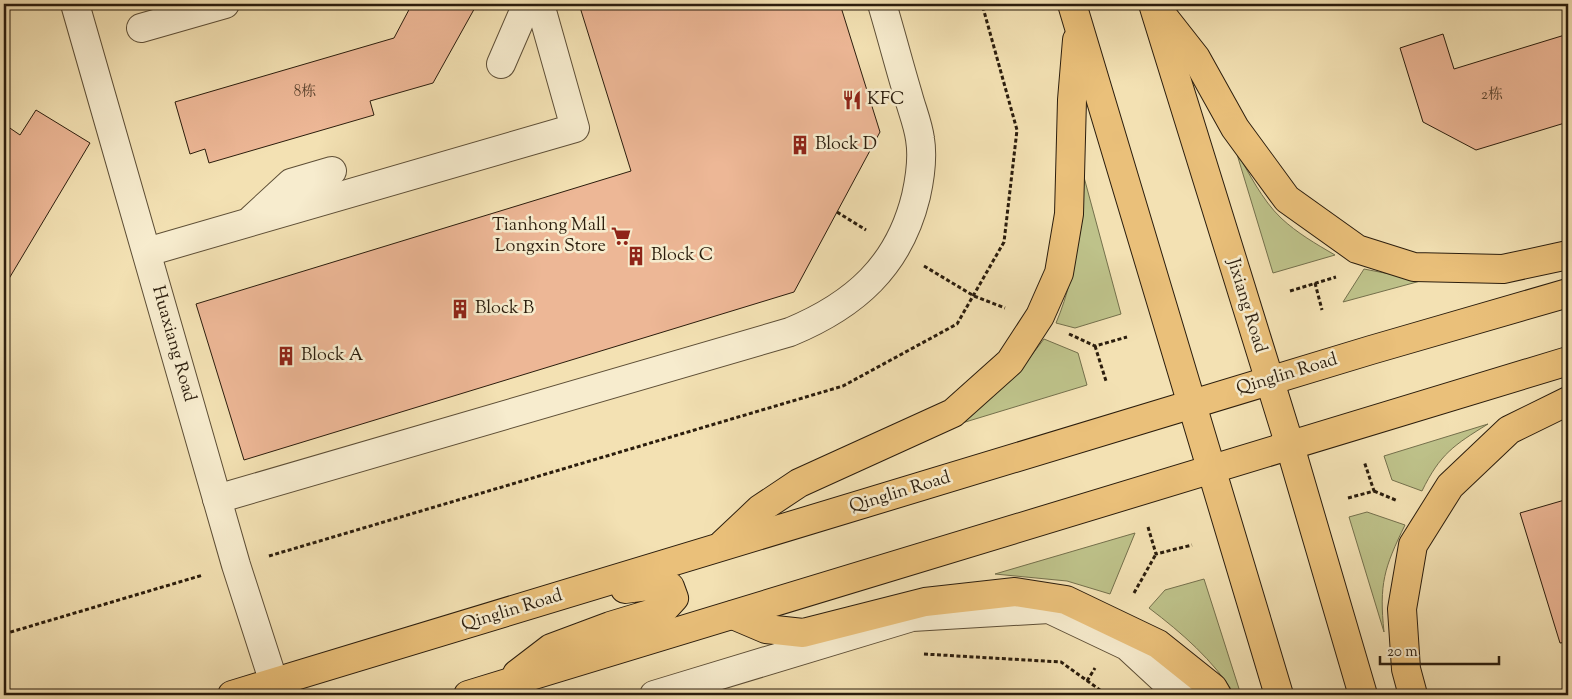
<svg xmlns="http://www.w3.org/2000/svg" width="1572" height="699" viewBox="0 0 1572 699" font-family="'Sorts Mill Goudy','Noto Serif SC',serif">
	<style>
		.green { fill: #bec28a; stroke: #74704c }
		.building { fill: #edb796; stroke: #2b1d0d }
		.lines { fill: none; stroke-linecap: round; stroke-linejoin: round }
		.minor-casing { stroke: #5d4e36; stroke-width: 30 }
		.major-casing { stroke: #2b1d0d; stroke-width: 30 }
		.path { stroke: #2b1d0d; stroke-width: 3; stroke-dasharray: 4 2.5; stroke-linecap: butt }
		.minor { stroke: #f7ecce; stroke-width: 28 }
		.major { stroke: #eac07a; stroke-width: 28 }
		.labels { text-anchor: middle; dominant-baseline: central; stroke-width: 5; stroke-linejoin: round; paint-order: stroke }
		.number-label { font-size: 15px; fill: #5c442f }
		.poi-label { font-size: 18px; fill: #2b1d0d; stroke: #f7ecce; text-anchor: start }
		.street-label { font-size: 18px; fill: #2b1d0d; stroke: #f7ecce }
	</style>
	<rect width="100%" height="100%" fill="#f3e1b3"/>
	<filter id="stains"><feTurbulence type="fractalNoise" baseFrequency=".004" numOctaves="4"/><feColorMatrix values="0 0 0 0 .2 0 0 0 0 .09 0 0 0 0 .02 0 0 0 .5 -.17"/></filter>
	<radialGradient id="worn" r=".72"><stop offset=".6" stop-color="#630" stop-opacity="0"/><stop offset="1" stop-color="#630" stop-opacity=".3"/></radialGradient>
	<g class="green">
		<path d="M1236 151C1249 173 1262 200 1281 218 1297 233 1316 244 1335 255L1273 273Z"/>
		<path d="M1078 155 1121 314 1075 328 1056 323C1081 264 1078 217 1078 155Z"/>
		<polygon points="1364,269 1400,276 1450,273 1343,302"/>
		<polygon points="1044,339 1078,353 1087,385 939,430 994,395 1021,369"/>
		<path d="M1488 424C1454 445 1440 454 1422 491L1392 480 1384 456Z"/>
		<path d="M1367 512 1405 525C1384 568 1379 584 1384 632L1349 517Z"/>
		<polygon points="1135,533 1110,594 1067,581 995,574"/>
		<path d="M1204 579 1241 695H1235C1213 660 1182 633 1149 608L1165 590Z"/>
	</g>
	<g class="building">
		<polygon points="412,4 477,4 433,83 370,101 374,115 209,163 205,149 190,154 175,102 394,38"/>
		<polygon points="579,4 840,4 880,132 794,292 244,460 196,304 631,171"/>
		<polygon points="1443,34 1454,69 1568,34 1568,122 1476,150 1423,122 1400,48"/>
		<polygon points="36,110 90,143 4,287 4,124 20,135"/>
		<polygon points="1568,499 1568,642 1560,643 1520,513"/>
	</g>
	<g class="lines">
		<defs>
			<g id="minor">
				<polyline points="75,4 236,565 274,683"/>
				<polyline points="141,28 225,4"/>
				<polyline points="501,64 527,4"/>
				<polyline points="252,219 291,183 332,171"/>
				<polyline points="147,252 575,128 540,4"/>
				<path d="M217 499 790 332C855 305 899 266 916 196 920 178 923 157 920 139 918 124 912 110 908 95 899 65 891 34 882 4"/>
				<polyline points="654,695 912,617 1049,609 1127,646 1180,695"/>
			</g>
			<g id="major">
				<polyline points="1072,4 1279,695"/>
				<polyline points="1153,4 1290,446 1363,695"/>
				<polyline points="1163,16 1196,58 1235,128 1287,199 1357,249 1414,267 1503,269 1568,255"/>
				<polyline points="723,544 760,509 799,483 953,413 1010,362 1040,316 1059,273 1069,214 1072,100 1077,40"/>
				<polyline points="733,615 766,629 803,633 925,602 1015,592 1066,600 1158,644 1213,688 1217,695"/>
				<polyline points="517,674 551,648 610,626 663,610 674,598 670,587 655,585 625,589"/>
				<polyline points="232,695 1371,350 1568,293"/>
				<polyline points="468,695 1568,361"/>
				<polyline points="1413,695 1406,669 1402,609 1413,545 1450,486 1509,430 1568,401"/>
			</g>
		</defs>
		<use href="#minor" class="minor-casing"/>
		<use href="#major" class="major-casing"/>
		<g class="path">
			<polyline points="837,212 866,230"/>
			<polyline points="924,266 974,296 1005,308"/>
			<polyline points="1315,283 1322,310"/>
			<polyline points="1290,291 1336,277"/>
			<polyline points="1069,334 1095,346 1127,337"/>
			<polyline points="1095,346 1106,381"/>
			<polyline points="1374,491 1398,501"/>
			<polyline points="1348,498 1374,491 1364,461"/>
			<polyline points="1148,527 1156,554 1192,545"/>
			<polyline points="269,556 843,386 957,324 1004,242 1017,130 982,4"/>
			<polyline points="1134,593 1156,554"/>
			<polyline points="4,634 203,575"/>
			<polyline points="924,654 1061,662 1107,695"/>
			<polyline points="1087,681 1095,668"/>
		</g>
		<use href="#minor" class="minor"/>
		<use href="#major" class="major"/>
	</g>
	<defs>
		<symbol id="restaurant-bare" viewBox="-9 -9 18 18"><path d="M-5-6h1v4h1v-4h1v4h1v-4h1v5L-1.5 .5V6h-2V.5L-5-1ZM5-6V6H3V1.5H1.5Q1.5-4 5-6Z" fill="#8f2418" stroke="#f7ecce" stroke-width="2.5" paint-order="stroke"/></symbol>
		<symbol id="building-bare" viewBox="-9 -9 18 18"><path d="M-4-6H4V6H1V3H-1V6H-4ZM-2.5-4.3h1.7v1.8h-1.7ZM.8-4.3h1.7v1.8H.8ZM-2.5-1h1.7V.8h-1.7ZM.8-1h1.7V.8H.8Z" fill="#8f2418" stroke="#f7ecce" stroke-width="2.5" paint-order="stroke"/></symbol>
		<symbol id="supermarket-bare" viewBox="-9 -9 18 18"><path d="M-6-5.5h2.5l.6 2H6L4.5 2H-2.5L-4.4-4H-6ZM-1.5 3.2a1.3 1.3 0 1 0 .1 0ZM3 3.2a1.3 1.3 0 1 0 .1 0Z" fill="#8f2418" stroke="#f7ecce" stroke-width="2.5" paint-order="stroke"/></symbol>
	</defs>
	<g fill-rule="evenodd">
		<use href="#restaurant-bare" x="838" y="86" width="28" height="28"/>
		<use href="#building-bare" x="786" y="131" width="28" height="28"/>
		<use href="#supermarket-bare" x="607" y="222" width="28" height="28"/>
		<use href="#building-bare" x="622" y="242" width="28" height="28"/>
		<use href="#building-bare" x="446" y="295" width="28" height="28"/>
		<use href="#building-bare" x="272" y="342" width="28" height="28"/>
	</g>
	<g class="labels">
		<g class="number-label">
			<text x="305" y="92">8栋</text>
			<text x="1492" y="95">2栋</text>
		</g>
		<g class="poi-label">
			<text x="867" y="100">KFC</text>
			<text x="815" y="145">Block D</text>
			<text x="606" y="226" text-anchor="end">Tianhong Mall<tspan x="606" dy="21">Longxin Store</tspan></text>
			<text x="651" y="256">Block C</text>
			<text x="475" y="309">Block B</text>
			<text x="301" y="356">Block A</text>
		</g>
		<g class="street-label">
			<text transform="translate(1246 306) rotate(73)">Jixiang Road</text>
			<text transform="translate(173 344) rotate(74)">Huaxiang Road</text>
			<text transform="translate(1287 375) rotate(-17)">Qinglin Road</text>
			<text transform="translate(900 493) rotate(-17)">Qinglin Road</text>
			<text transform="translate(512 611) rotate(-17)">Qinglin Road</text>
		</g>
	</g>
	<rect width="1572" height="699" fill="none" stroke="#f3e1b3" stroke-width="20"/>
	<rect x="5" y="5" width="1562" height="689" fill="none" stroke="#2b1d0d" stroke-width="2.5"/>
	<rect x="10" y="10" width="1552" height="679" fill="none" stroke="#2b1d0d"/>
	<path d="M1380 656v8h119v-8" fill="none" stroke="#2b1d0d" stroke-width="2.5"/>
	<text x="1387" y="656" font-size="15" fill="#2b1d0d" stroke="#f7ecce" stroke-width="4" paint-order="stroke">20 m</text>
	<rect width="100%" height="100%" filter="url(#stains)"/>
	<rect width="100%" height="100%" fill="url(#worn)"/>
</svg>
